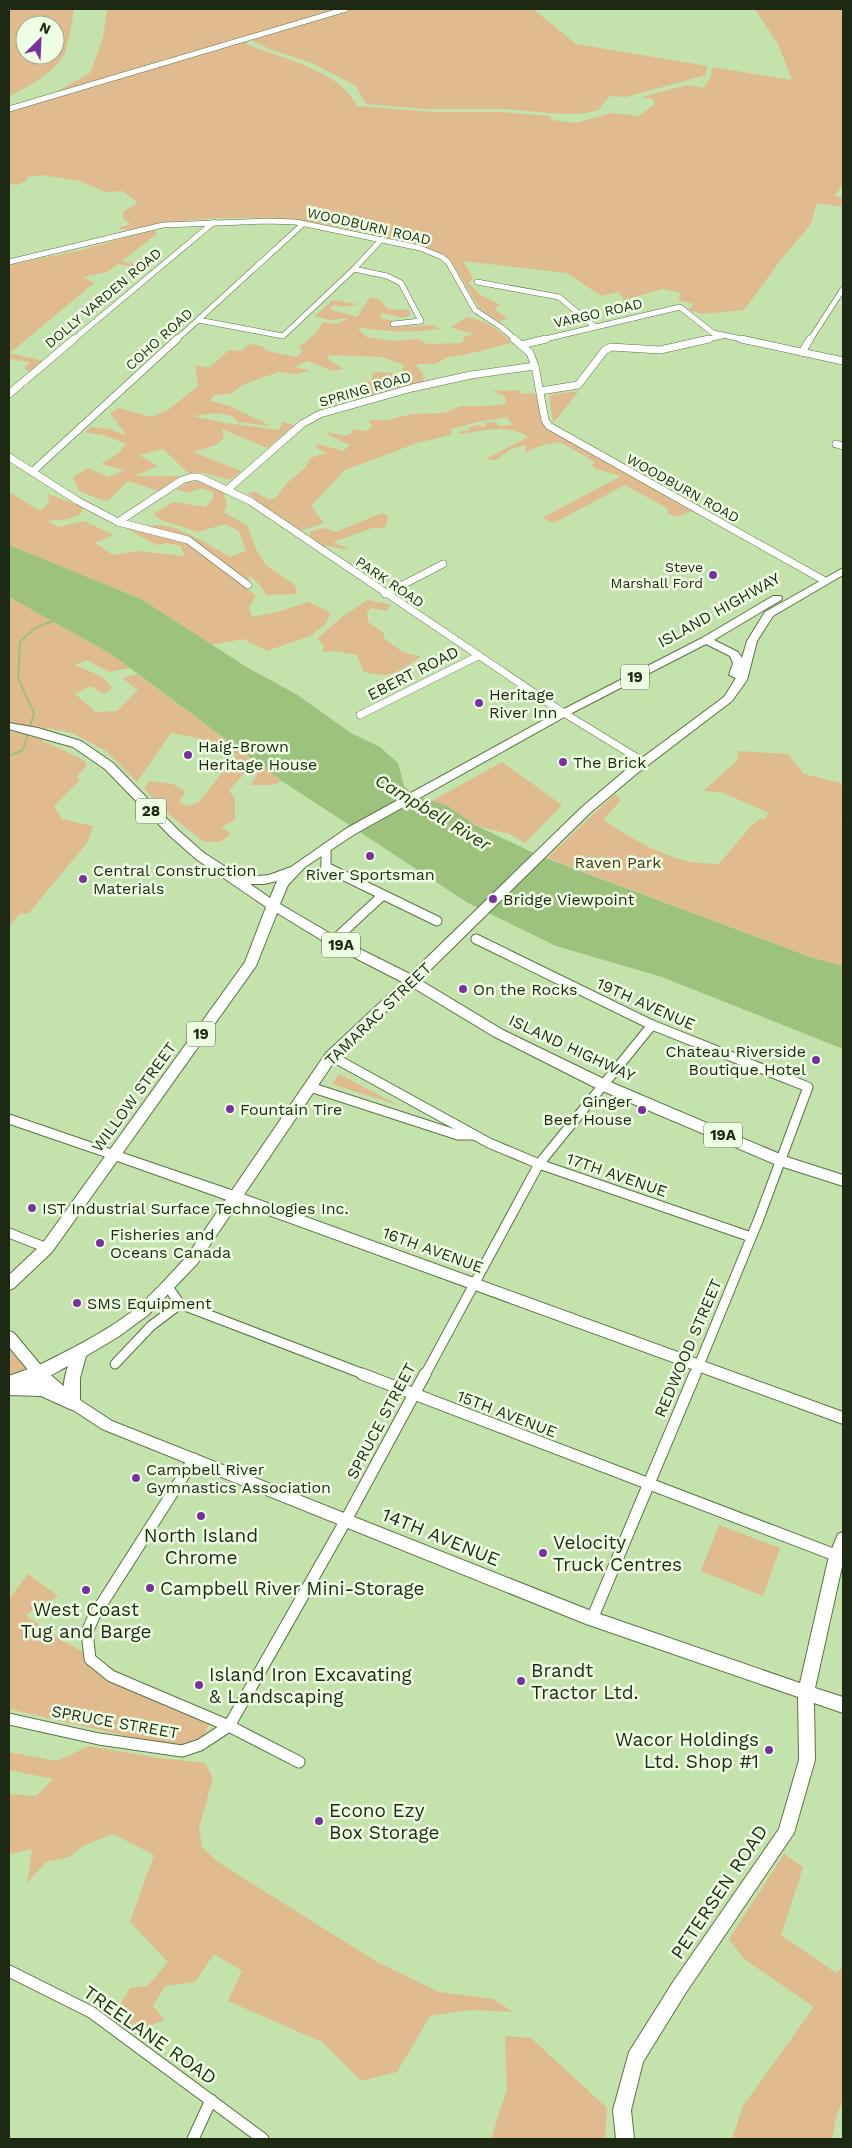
<svg xmlns="http://www.w3.org/2000/svg" width="852" height="2148" viewBox="0 0 852 2148" font-family="'Work Sans',sans-serif">
	<style>
		.green { fill: #dfbb8f; fill-rule: evenodd }
		.water { fill: #9dc27d }
		.lines { fill: none; stroke-linecap: round; stroke-linejoin: round }
		.stream { stroke: #9dc27d; stroke-width: 2 }
		.street-far3-casing { stroke: #5a7543; stroke-width: 6 }
		.street-far2-casing { stroke: #5a7543; stroke-width: 8 }
		.street-far1-casing { stroke: #5a7543; stroke-width: 11 }
		.street-casing { stroke: #5a7543; stroke-width: 13 }
		.secondary-casing { stroke: #5a7543; stroke-width: 2 }
		.primary-casing { stroke: #5a7543; stroke-width: 2 }
		.highway-casing { stroke: #5a7543; stroke-width: 2 }
		.street-far3 { stroke: #fff; stroke-width: 5 }
		.street-far2 { stroke: #fff; stroke-width: 7 }
		.street-far1 { stroke: #fff; stroke-width: 9 }
		.street { stroke: #fff; stroke-width: 11 }
		.secondary { fill: #fff; fill-rule: evenodd }
		.primary { fill: #fff; fill-rule: evenodd }
		.highway { fill: #fff; fill-rule: evenodd }
		.poi-dot { fill: #7b30a2; stroke: #eefee3; stroke-width: 2 }
		.labels { text-anchor: middle; dominant-baseline: central; stroke-width: 5; stroke-linejoin: round; paint-order: stroke }
		.far-street-label { font-size: 14px; fill: #1e2914; stroke: #eefee3 }
		.far-poi-label { font-size: 14px; fill: #1e2914; stroke: #eefee3; text-anchor: end }
		.shield { fill: #eefee3; stroke: #5c6952; stroke-width: 1 }
		.shield-label { font-size: 15px; font-weight: bold; fill: #1e2914 }
		.street-label { font-size: 16px; fill: #1e2914; stroke: #eefee3 }
		.poi-label { font-size: 16px; fill: #1e2914; stroke: #eefee3; text-anchor: start }
		.park-label { font-size: 16px; fill: #4b3519; stroke: #eefee3 }
		.water-label { font-size: 18px; font-style: italic; fill: #233a08; stroke: #eefee3 }
		.near-poi-label { font-size: 19px; fill: #1e2914; stroke: #eefee3; text-anchor: start }
		.near-street-label { font-size: 19px; fill: #1e2914; stroke: #eefee3 }
	</style>
	<rect width="100%" height="100%" fill="#c4e2ac"/>
	<g class="green">
		<path d="M9 9H74C72 23 69 42 64 55 57 70 24 90 9 96ZM25 25H55V55H25Z"/>
		<polygon points="107,9 341,9 56,92 90,73 103,38"/>
		<polygon points="352,9 533,9 576,44 707,66 706,75 626,97 610,96 598,110 581,114 561,114 506,109 424,109 366,104 356,86 312,63 272,50 253,41 253,38"/>
		<path d="M755 9H843V186L834 195 843 199V207L817 203 811 224 783 257 744 310 703 314 688 310 694 304 678 300 681 293 663 289 624 300 619 292 601 296 567 273 463 261 473 278 469 283 479 294 500 305 494 309 507 318 499 322 480 309 454 266 444 256 427 248C375 235 319 219 265 218 238 217 208 218 181 221 163 223 132 233 117 228L131 224 123 219 124 211 138 203 123 191 106 192 80 181 41 175 27 177V180L18 185 10 184 9 179V112L244 40 248 45C274 55 327 69 345 90 350 94 353 100 357 106L433 112H500L550 116 552 120 576 123 611 113 639 116 655 104 653 99 642 97 688 85 704 88 711 76 712 67 792 80 778 44Z"/>
		<polygon points="153,230 157,234 122,261 151,267 148,270 118,264 107,272 83,277 94,283 10,353 43,361 30,372 24,368 30,362 9,359 9,265 81,250"/>
		<path d="M370 297 381 301 388 309 400 310 408 309 411 315 402 318 383 313 380 318 394 321 390 327 435 325 440 329C413 333 384 332 357 327L366 337 392 341 418 339 427 344 462 343 465 336 475 335 450 327 468 317C486 322 499 328 511 343L464 355 448 357 435 364H415L422 372 424 381 365 397 351 387 371 381 373 372 397 373 389 379 399 377 404 365 382 357 326 355 331 361 344 369 333 371 307 361 295 367 311 371 293 374 279 372 244 384 230 394 214 395 210 401 230 406 271 426 238 422 232 416 216 413 193 416 225 423 279 430 283 422 294 425 267 448 222 429 224 438 216 445 193 452 241 471 230 480 204 473H188L163 449 139 455 158 466 135 476H180L159 491 128 481 108 501 99 499 79 491 73 477 88 468 108 477 125 470 101 464 119 453 126 444 107 436 85 432 91 427 109 429 126 435 110 413 119 408 152 417 168 410 198 386 195 366 210 367 229 350 242 351 249 344 262 346 267 351 296 357 303 351 299 347 316 333 323 322 338 324 348 318 329 320 315 316 333 300 358 304 343 307 334 305 329 309 357 317Z"/>
		<path d="M520 390 521 394 536 393 542 423 551 430 692 511 677 517 667 513V508L625 485 554 523 542 518 621 476 596 469 592 465 595 462 560 442 540 446 525 453 526 445 511 449 496 460 486 459 528 437C510 423 481 431 460 434L458 432 470 430 469 427 478 425 484 427 487 422H496L499 426 513 425 507 417 477 422 451 429V435L417 443 345 470 311 506 324 523 302 530 296 528 247 493 258 492 257 494 265 497 267 500 276 498 286 484 305 468 310 458 326 453 315 447 318 444 343 451 350 445 326 434 330 432 344 436 353 433 351 429 366 431 372 427 369 420H388L412 414 445 413 460 406H487L506 404 505 396 492 391Z"/>
		<polygon points="579,391 553,423 549,397 554,394"/>
		<path d="M200 481 224 493 227 507 223 512 247 525 256 549 266 565 295 585 297 594 266 595 261 586 250 576 244 586 256 596 249 607 252 617 278 612 308 602 330 612 326 624 310 636 267 651 243 639 212 645 141 599 9 545V492L40 511 49 503 48 494 83 507 80 515 68 519 47 521 58 527 84 521 113 535 95 543 113 555 138 551 184 556 181 546 166 543 156 545 124 527C136 527 148 526 159 525 178 525 213 547 230 557L246 551 239 531 225 524 198 532 161 520 153 514 173 502 205 507 213 499V492L202 488 188 493 176 489 190 482Z"/>
		<path d="M382 513 388 516 385 528H372L333 542 349 549C339 550 333 545 324 547L309 535 311 532 324 528 336 532Z"/>
		<path d="M9 597 111 654 130 668 109 672 87 660 75 665C89 672 103 673 112 688L104 694 91 686 75 694 96 712 117 711 138 690 122 678 137 674 282 781 273 785H251L258 773 247 771 229 790 235 800V820L221 827 231 834 219 842H204L172 817 144 789 150 781 173 784 185 792 179 802 189 806 199 802 236 755 208 740 171 733 137 782 106 751 72 733 48 728 45 733 9 728Z"/>
		<path d="M368 600 391 605 386 611 372 608 367 611 368 622 384 633V638C398 649 403 654 421 656 399 672 392 679 364 672L357 655 335 651 322 652 324 645 317 639 343 616Z"/>
		<polygon points="9,731 42,739 44,743 48,743 82,759 87,765 76,777 80,780 54,806 62,819 93,826 87,843 28,914 20,913 9,926"/>
		<path d="M739 751 788 754 804 774 841 783 843 787V819L841 821 843 823V966L810 957 547 858 615 794 621 800 603 820C629 837 657 854 687 861 697 864 708 863 719 864L752 825 761 818 765 819 769 813 721 792 703 791 737 761Z"/>
		<polygon points="502,762 562,805 525,843 510,834 480,827 430,802"/>
		<polygon points="339,1074 398,1105 332,1084"/>
		<polygon points="9,1350 25,1366 24,1371 9,1377"/>
		<polygon points="719,1525 780,1548 763,1596 701,1571"/>
		<polygon points="28,1574 58,1596 25,1615 63,1641 210,1722 199,1747 152,1742 9,1709 9,1599"/>
		<polygon points="89,1746 159,1758 205,1763 213,1778 199,1827 202,1847 218,1862 377,1962 439,1992 493,1999 513,2012 470,2010 430,2016 397,2072 361,2081 322,2042 228,2001 242,1971 214,1954 195,1982 165,1986 153,2006 165,2020 140,2029 114,2015 130,1988 148,1986 168,1962 130,1922 154,1855 113,1834 83,1846 69,1857 46,1862 27,1883 32,1849 12,1854 9,1852 9,1794 36,1796 53,1779 9,1770 9,1752 57,1761"/>
		<polygon points="784,1854 803,1867 781,1935 836,1973 843,1967 843,2101 837,2114 832,2139 732,2139 743,2106 814,2007 744,1959 729,1939"/>
		<polygon points="505,2036 531,2038 607,2108 605,2139 491,2139 507,2089"/>
	</g>
	<polygon class="water" points="9,545 141,599 248,668 296,694 351,733 380,747 398,763 404,786 414,795 448,806 473,824 540,856 810,957 843,966 843,1049 662,977 556,946 468,903 282,781 111,654 9,597"/>
	<g class="lines">
		<g class="stream">
			<polyline points="30,726 34,713 18,678 20,642 35,628 53,621"/>
			<polyline points="9,756 23,750 28,734"/>
		</g>
		<defs>
			<g id="street-far3">
				<polyline points="9,109 346,9"/>
				<polyline points="9,262 163,225 267,221 296,222 420,248 442,257 448,262 475,310 501,327 516,340"/>
				<polyline points="354,269 387,276 401,283 421,321 393,324"/>
				<polyline points="477,282 559,297 595,327"/>
				<polyline points="198,320 283,336 354,269 382,239"/>
				<polyline points="73,340 214,222"/>
				<polyline points="176,340 303,224"/>
				<polyline points="541,340 680,307 713,333 747,340"/>
				<polyline points="703,340 722,336"/>
				<polyline points="810,340 843,289"/>
			</g>
			<g id="street-far2">
				<polyline points="514,339 530,353 535,366 545,420 549,426 825,581"/>
				<polyline points="741,339 843,361"/>
				<polyline points="521,345 546,339"/>
				<polyline points="802,352 810,339"/>
				<polyline points="540,391 578,385 605,350 611,347 660,350 709,339"/>
				<polyline points="9,394 74,339"/>
				<polyline points="836,444 843,446"/>
				<polyline points="9,457 78,501 118,522 188,540 248,585"/>
				<polyline points="32,472 177,339"/>
				<polyline points="227,490 302,424 320,414 412,388 471,375 535,366"/>
				<polyline points="118,522 182,480 192,477 199,477 250,501 564,713 644,762"/>
				<polyline points="385,594 443,564"/>
				<polyline points="360,715 478,656"/>
			</g>
			<g id="street-far1">
				<polyline points="326,867 437,921"/>
				<polyline points="323,874 326,867 326,848"/>
				<polyline points="476,939 652,1025 808,1087 758,1221 695,1375"/>
				<polyline points="333,941 383,895"/>
				<polyline points="331,1056 489,1143 539,1164 751,1237"/>
				<polyline points="310,1087 458,1135 474,1135"/>
				<polyline points="9,1119 114,1155"/>
				<polyline points="9,1233 47,1248"/>
				<polyline points="168,1287 180,1304 366,1375"/>
				<polyline points="115,1364 151,1326 180,1304"/>
				<polyline points="425,1375 539,1164 652,1025"/>
			</g>
			<g id="street">
				<polyline points="362,1374 843,1558"/>
				<polyline points="194,1459 94,1616 87,1632 90,1659 111,1676 229,1726 299,1762"/>
				<polyline points="592,1619 695,1374"/>
				<polyline points="9,1719 99,1739 182,1751 200,1745 229,1726 346,1520 425,1374"/>
				<polyline points="9,1971 91,2012 263,2139"/>
				<polyline points="193,2139 211,2100"/>
			</g>
			<g id="secondary">
				<polygon points="114,1150 240,1193 843,1412 843,1424 230,1201 109,1158 108,1155 109,1152"/>
				<polygon points="9,1331 14,1333 44,1369 77,1398 112,1421 594,1612 800,1683 829,1556 838,1534 843,1532 843,1562 815,1688 843,1697 843,1713 814,1703 815,1760 794,1833 685,1994 643,2062 631,2110 634,2139 616,2139 613,2110 629,2052 673,1982 779,1829 799,1760 798,1697 586,1624 102,1429 67,1406 34,1377 9,1347"/>
			</g>
			<path id="primary" d="M843 568V575L773 616 757 641 747 680 732 701 635 775 590 813 420 980 503 1030 608 1081 787 1157 843 1175V1186L777 1165 598 1089 493 1036 412 987 336 1059 197 1264 148 1315 118 1337 86 1356 80 1378V1402L78 1407 72 1409 66 1407C61 1395 64 1378 68 1366 58 1371 45 1381 33 1378L31 1373 33 1368C66 1352 100 1335 130 1313 151 1296 169 1276 187 1256L326 1053 402 982 328 944 277 913 256 966 52 1252 14 1288 9 1290V1275L42 1244 245 962 266 907 196 859 170 836 105 769 73 747 9 729V723L38 728 81 741 113 763 178 830 204 853 235 873 258 876 269 875 291 867 347 828 560 711 702 638 773 596H781L782 598 781 600 714 640 738 652 742 658 747 641 765 612ZM706 644 730 656 733 663 729 675 736 678 724 697 627 769 582 807 410 974 338 938 280 904 288 885 305 867 355 834 568 715ZM277 881 270 898 250 884H264Z"/>
			<polygon id="highway" points="39,1365 46,1368 48,1373 46,1378 41,1380 79,1396 81,1402 79,1408 72,1410 41,1396 9,1395 9,1376"/>
		</defs>
		<use href="#street-far3" class="street-far3-casing"/>
		<use href="#street-far2" class="street-far2-casing"/>
		<use href="#street-far1" class="street-far1-casing"/>
		<use href="#street" class="street-casing"/>
		<use href="#secondary" class="secondary-casing"/>
		<use href="#primary" class="primary-casing"/>
		<use href="#highway" class="highway-casing"/>
		<use href="#street-far3" class="street-far3"/>
		<use href="#street-far2" class="street-far2"/>
		<use href="#street-far1" class="street-far1"/>
		<use href="#street" class="street"/>
		<use href="#secondary" class="secondary"/>
		<use href="#primary" class="primary"/>
		<use href="#highway" class="highway"/>
	</g>
	<g class="poi-dot">
		<circle cx="713" cy="575" r="5"/>
		<circle cx="479" cy="703" r="5"/>
		<circle cx="188" cy="755" r="5"/>
		<circle cx="563" cy="762" r="5"/>
		<circle cx="370" cy="856" r="5"/>
		<circle cx="83" cy="879" r="5"/>
		<circle cx="493" cy="899" r="5"/>
		<circle cx="463" cy="989" r="5"/>
		<circle cx="816" cy="1060" r="5"/>
		<circle cx="230" cy="1109" r="5"/>
		<circle cx="642" cy="1110" r="5"/>
		<circle cx="32" cy="1208" r="5"/>
		<circle cx="100" cy="1243" r="5"/>
		<circle cx="77" cy="1303" r="5"/>
		<circle cx="136" cy="1478" r="5"/>
		<circle cx="201" cy="1516" r="5"/>
		<circle cx="543" cy="1553" r="5"/>
		<circle cx="150" cy="1588" r="5"/>
		<circle cx="86" cy="1590" r="5"/>
		<circle cx="521" cy="1681" r="5"/>
		<circle cx="199" cy="1685" r="5"/>
		<circle cx="769" cy="1750" r="5"/>
		<circle cx="319" cy="1821" r="5"/>
	</g>
	<g class="labels">
		<g class="far-street-label">
			<text transform="translate(369 226) rotate(13)">WOODBURN ROAD</text>
			<text transform="translate(103 298) rotate(-40)">DOLLY VARDEN ROAD</text>
			<text transform="translate(598 313) rotate(-13)">VARGO ROAD</text>
			<text transform="translate(159 339) rotate(-42)">COHO ROAD</text>
			<text transform="translate(365 389) rotate(-16)">SPRING ROAD</text>
			<text transform="translate(683 488) rotate(29)">WOODBURN ROAD</text>
			<text transform="translate(390 582) rotate(34)">PARK ROAD</text>
		</g>
		<g class="far-poi-label">
			<text x="703" y="567">Steve<tspan x="703" dy="16">Marshall Ford</tspan></text>
		</g>
		<g class="shield">
			<rect x="621" y="664.5" width="28" height="25" rx="4"/>
			<rect x="136" y="798.5" width="30" height="25" rx="4"/>
			<rect x="322" y="932.5" width="38" height="25" rx="4"/>
			<rect x="187" y="1021.5" width="28" height="25" rx="4"/>
			<rect x="704" y="1122.5" width="38" height="25" rx="4"/>
		</g>
		<g class="shield-label">
			<text x="635" y="677">19</text>
			<text x="151" y="811">28</text>
			<text x="341" y="945">19A</text>
			<text x="201" y="1034">19</text>
			<text x="723" y="1135">19A</text>
		</g>
		<g class="street-label">
			<text transform="translate(719 610) rotate(-29)">ISLAND HIGHWAY</text>
			<text transform="translate(413 673) rotate(-27)">EBERT ROAD</text>
			<text transform="translate(646 1004) rotate(24)">19TH AVENUE</text>
			<text transform="translate(378 1014) rotate(-44)">TAMARAC STREET</text>
			<text transform="translate(572 1048) rotate(25)">ISLAND HIGHWAY</text>
			<text transform="translate(134 1097) rotate(-54)">WILLOW STREET</text>
			<text transform="translate(617 1175) rotate(19)">17TH AVENUE</text>
			<text transform="translate(433 1250) rotate(20)">16TH AVENUE</text>
			<text transform="translate(688 1348) rotate(-67)">REDWOOD STREET</text>
			<text transform="translate(507 1414) rotate(21)">15TH AVENUE</text>
			<text transform="translate(381 1421) rotate(-62)">SPRUCE STREET</text>
			<text transform="translate(115 1722) rotate(10)">SPRUCE STREET</text>
		</g>
		<g class="poi-label">
			<text x="489" y="694">Heritage<tspan x="489" dy="18">River Inn</tspan></text>
			<text x="198" y="746">Haig-Brown<tspan x="198" dy="18">Heritage House</tspan></text>
			<text x="573" y="762">The Brick</text>
			<text x="93" y="870">Central Construction<tspan x="93" dy="18">Materials</tspan></text>
			<text x="370" y="874" text-anchor="middle">River Sportsman</text>
			<text x="503" y="899">Bridge Viewpoint</text>
			<text x="473" y="989">On the Rocks</text>
			<text x="806" y="1051" text-anchor="end">Chateau Riverside<tspan x="806" dy="18">Boutique Hotel</tspan></text>
			<text x="632" y="1101" text-anchor="end">Ginger<tspan x="632" dy="18">Beef House</tspan></text>
			<text x="240" y="1109">Fountain Tire</text>
			<text x="42" y="1208">IST Industrial Surface Technologies Inc.</text>
			<text x="110" y="1234">Fisheries and<tspan x="110" dy="18">Oceans Canada</tspan></text>
			<text x="87" y="1303">SMS Equipment</text>
			<text x="146" y="1469">Campbell River<tspan x="146" dy="18">Gymnastics Association</tspan></text>
		</g>
		<g class="park-label">
			<text x="618" y="862">Raven Park</text>
		</g>
		<g class="water-label">
			<text transform="translate(433 812) rotate(31)">Campbell River</text>
		</g>
		<g class="near-poi-label">
			<text x="201" y="1535" text-anchor="middle">North Island<tspan x="201" dy="22">Chrome</tspan></text>
			<text x="553" y="1542">Velocity<tspan x="553" dy="22">Truck Centres</tspan></text>
			<text x="160" y="1588">Campbell River Mini-Storage</text>
			<text x="86" y="1609" text-anchor="middle">West Coast<tspan x="86" dy="22">Tug and Barge</tspan></text>
			<text x="531" y="1670">Brandt<tspan x="531" dy="22">Tractor Ltd.</tspan></text>
			<text x="209" y="1674">Island Iron Excavating<tspan x="209" dy="22">&amp; Landscaping</tspan></text>
			<text x="759" y="1739" text-anchor="end">Wacor Holdings<tspan x="759" dy="22">Ltd. Shop #1</tspan></text>
			<text x="329" y="1810">Econo Ezy<tspan x="329" dy="22">Box Storage</tspan></text>
		</g>
		<g class="near-street-label">
			<text transform="translate(441 1537) rotate(22)">14TH AVENUE</text>
			<text transform="translate(719 1892) rotate(-56)">PETERSEN ROAD</text>
			<text transform="translate(150 2035) rotate(35)">TREELANE ROAD</text>
		</g>
	</g>
	<rect width="852" height="2148" fill="none" stroke="#1e2914" stroke-width="20"/>
	<g transform="translate(40 40) rotate(24)"><circle r="24" fill="#eefee3" stroke="#9ba990"/>
	<path d="M0-4L9 19L0 12L-9 19Z" fill="#7b30a2"/>
	<text y="-8" font-size="14" font-weight="bold" text-anchor="middle" fill="#1e2914">N</text>
	</g>
</svg>
